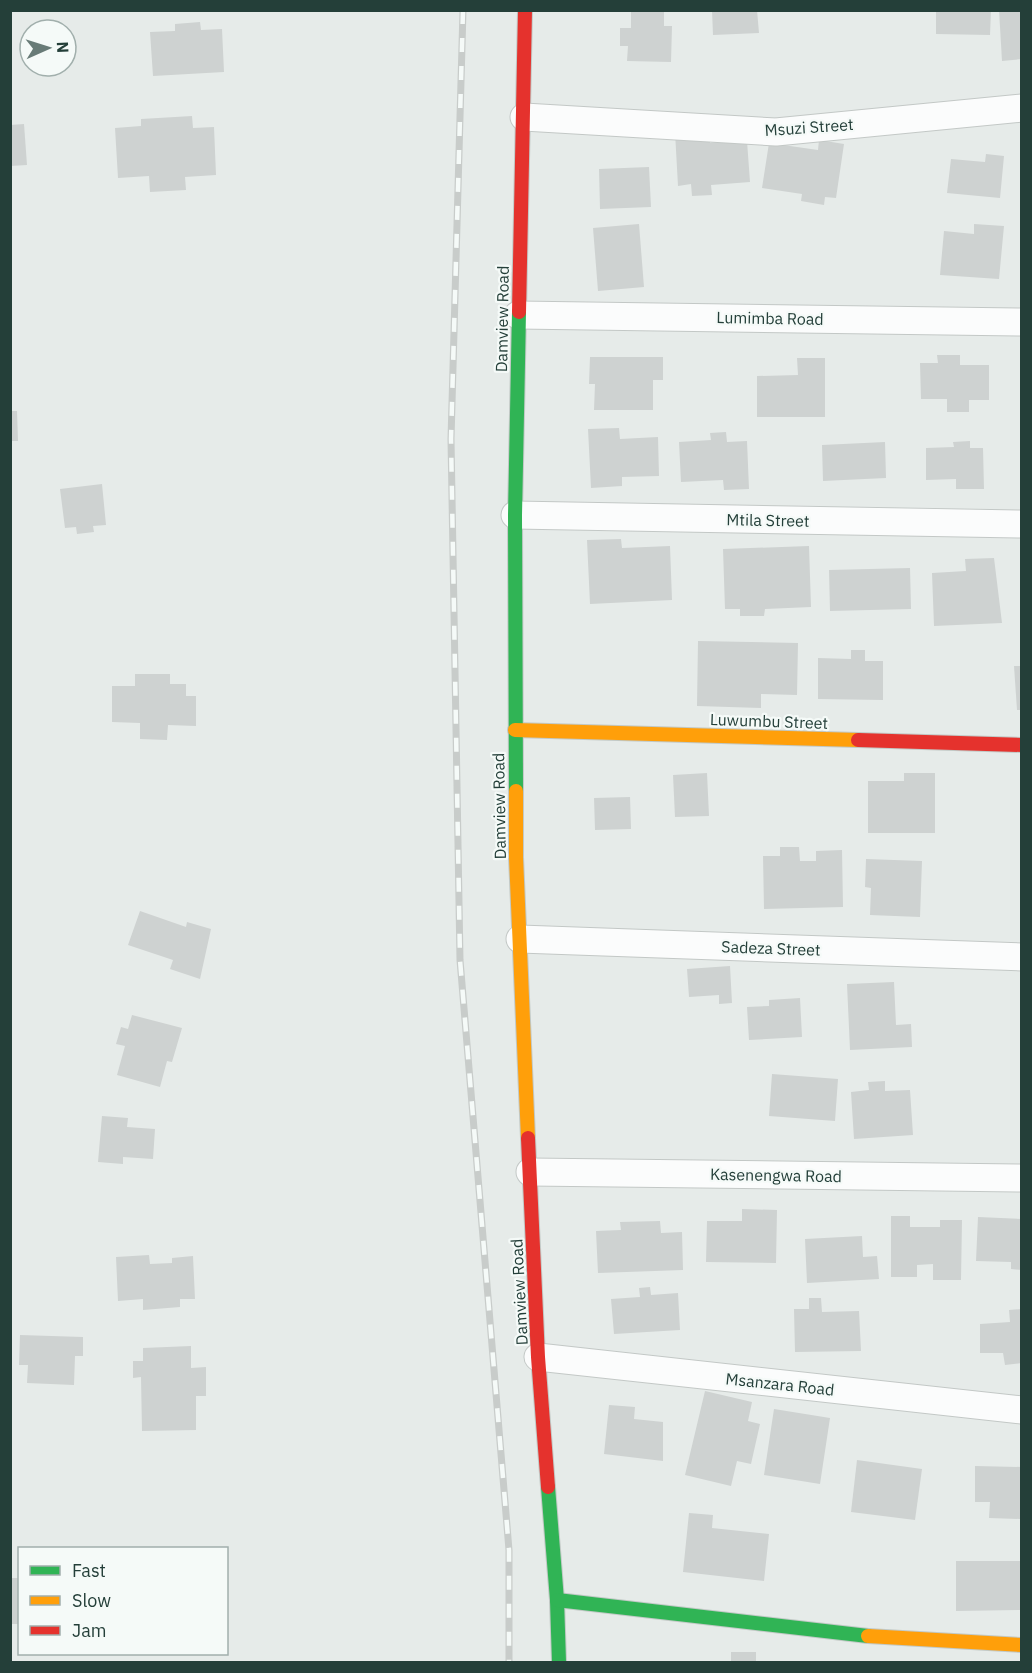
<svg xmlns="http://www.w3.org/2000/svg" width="1032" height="1673" viewBox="0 0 1032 1673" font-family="'IBM Plex Sans',sans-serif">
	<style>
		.building { fill: #ced2d1 }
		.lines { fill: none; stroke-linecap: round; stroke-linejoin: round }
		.street-casing { stroke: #c3c8c6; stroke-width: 29 }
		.fast-casing { stroke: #c2c9c6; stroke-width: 16 }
		.slow-casing { stroke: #c2c9c6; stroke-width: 16 }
		.jam-casing { stroke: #c2c9c6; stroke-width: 16 }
		.street { stroke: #fbfcfc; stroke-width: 27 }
		.fast { stroke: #30b455; stroke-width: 14 }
		.slow { stroke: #ff9f0a; stroke-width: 14 }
		.jam { stroke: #e5322d; stroke-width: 14 }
		.rail-casing { stroke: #c8ccca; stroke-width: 7 }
		.rail { stroke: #f5faf8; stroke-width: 4.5; stroke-dasharray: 14; stroke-linecap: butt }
		.labels { text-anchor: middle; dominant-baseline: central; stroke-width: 4.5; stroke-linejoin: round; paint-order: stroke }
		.street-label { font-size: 16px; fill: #243f39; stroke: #f5faf8 }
	</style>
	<rect width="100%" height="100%" fill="#e6ebe9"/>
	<g class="building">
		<polygon points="631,10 664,10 664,26 672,26 671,62 627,61 628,46 620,46 620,28 631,28"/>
		<polygon points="712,10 757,10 759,33 713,35"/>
		<polygon points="936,10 991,10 990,35 936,34"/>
		<polygon points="999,10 1022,10 1022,59 1002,61"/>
		<polygon points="200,22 201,30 222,29 224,72 153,76 150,32 175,31 175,24"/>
		<polygon points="192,116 193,128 214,127 216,175 185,177 186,190 150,192 149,176 118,178 115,128 141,126 141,119"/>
		<polygon points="24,124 27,165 10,166 10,125"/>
		<polygon points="709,130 710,143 747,141 750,182 711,185 712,195 692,196 691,184 678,186 675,132"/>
		<polygon points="819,140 844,144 836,198 825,197 824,205 801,201 802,194 762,188 769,143 818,150"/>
		<polygon points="986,154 1004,156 1000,198 947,193 951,159 985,162"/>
		<polygon points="649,167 651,207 600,209 599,169"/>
		<polygon points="639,224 644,287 598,291 593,228"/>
		<polygon points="974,224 1004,226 999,279 940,275 944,231 974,234"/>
		<polygon points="937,355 960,355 960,365 989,365 989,400 969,400 969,412 947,412 947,399 921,399 920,363 938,363"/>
		<polygon points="590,357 663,357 663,380 653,380 653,410 594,410 595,384 589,384"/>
		<polygon points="797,358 825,358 825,417 757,417 757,376 798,375"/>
		<polygon points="10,411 17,411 18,441 10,441"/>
		<polygon points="619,428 620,439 658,437 659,476 622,477 622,486 591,488 588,429"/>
		<polygon points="726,432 727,442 747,441 749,489 724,490 723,480 681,482 679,442 711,440 710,433"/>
		<polygon points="970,441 970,448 983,448 984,489 956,489 956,479 926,480 926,448 954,447 953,442"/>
		<polygon points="885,442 886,478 823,481 822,445"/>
		<polygon points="102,484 106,525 93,526 94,532 77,534 76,527 65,528 60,489"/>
		<polygon points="621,539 622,548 670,546 672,600 590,604 587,540"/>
		<polygon points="809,546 811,607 765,609 764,616 740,616 740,609 725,609 723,549"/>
		<polygon points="994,558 1002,623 934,626 932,573 966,571 965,559"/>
		<polygon points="910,568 911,609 830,611 829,570"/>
		<polygon points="698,641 798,643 797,695 761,694 761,708 697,706"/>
		<polygon points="851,650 865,650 865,661 883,661 883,700 818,699 818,658 851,659"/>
		<polygon points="1014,666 1022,666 1022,710 1017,710"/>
		<polygon points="135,674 170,674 170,684 186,684 186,696 196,696 196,726 168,725 167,740 140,739 140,723 112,722 112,686 135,686"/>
		<polygon points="707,773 709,816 675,817 673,775"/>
		<polygon points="904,773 935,773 935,833 868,833 868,781 904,781"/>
		<polygon points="630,797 631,829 595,830 594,798"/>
		<polygon points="780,847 799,847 800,861 816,861 816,851 842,850 843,907 764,909 763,856 780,856"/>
		<polygon points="866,859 922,861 920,917 870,915 871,888 865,887"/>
		<polygon points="140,911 186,927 187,922 211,929 200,979 170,969 173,960 128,945"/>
		<polygon points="730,966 732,1003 719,1004 719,995 689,997 687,969"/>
		<polygon points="894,982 896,1025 911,1024 912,1047 850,1050 847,984"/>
		<polygon points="800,998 802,1037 749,1040 747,1007 769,1006 769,1000"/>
		<polygon points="132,1015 182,1028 172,1062 167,1061 160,1087 117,1075 125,1046 116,1044 121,1027 128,1029"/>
		<polygon points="772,1074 838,1079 835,1121 769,1116"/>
		<polygon points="885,1081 885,1091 910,1090 913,1135 854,1139 851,1092 869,1090 868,1082"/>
		<polygon points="102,1116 128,1118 127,1127 155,1129 153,1159 123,1157 123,1164 98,1162"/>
		<polygon points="742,1209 777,1210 776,1263 706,1262 707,1221 742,1221"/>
		<polygon points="891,1216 910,1216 910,1227 940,1227 940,1220 962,1220 961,1280 933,1280 933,1264 917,1265 917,1277 891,1277"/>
		<polygon points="978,1217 1022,1219 1022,1270 1011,1269 1011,1262 976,1261"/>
		<polygon points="660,1221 661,1233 682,1232 683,1270 598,1273 596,1231 621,1230 620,1222"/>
		<polygon points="862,1236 863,1257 877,1256 879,1279 807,1283 805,1239"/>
		<polygon points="149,1255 150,1264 172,1263 172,1258 193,1256 195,1299 180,1299 180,1307 143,1310 143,1299 118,1301 116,1257"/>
		<polygon points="650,1287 651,1295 678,1293 680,1330 614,1334 611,1299 640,1297 639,1288"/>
		<polygon points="809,1298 821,1298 822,1312 859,1311 861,1351 795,1352 794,1309 809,1309"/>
		<polygon points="1022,1309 1022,1363 1005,1365 1003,1353 980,1353 980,1324 1010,1322 1009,1310"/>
		<polygon points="20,1335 83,1337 83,1356 75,1356 74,1385 27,1383 28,1365 19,1365"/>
		<polygon points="191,1346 191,1368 206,1367 206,1396 196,1396 196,1430 142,1431 141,1377 133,1378 133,1361 143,1361 143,1348"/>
		<polygon points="705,1391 752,1402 748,1421 760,1424 751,1464 737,1461 731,1486 685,1475"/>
		<polygon points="609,1405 635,1407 634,1419 663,1422 663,1461 604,1454"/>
		<polygon points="774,1409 830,1418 820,1484 764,1475"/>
		<polygon points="857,1460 922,1469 915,1520 851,1512"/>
		<polygon points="975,1466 1022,1467 1020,1519 989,1518 990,1502 975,1502"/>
		<polygon points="689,1513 713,1515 712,1528 769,1534 764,1581 683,1572"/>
		<polygon points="956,1561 1020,1561 1020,1610 956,1611"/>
		<rect x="10" y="1578" width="10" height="46"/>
		<rect x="731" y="1652" width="25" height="10"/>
	</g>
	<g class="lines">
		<defs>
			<g id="street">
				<polyline points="524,117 776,132 1022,108"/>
				<polyline points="518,315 1022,322"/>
				<polyline points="515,515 1022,524"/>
				<polyline points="520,939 1022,957"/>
				<polyline points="530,1172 1022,1178"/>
				<polyline points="538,1357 1022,1410"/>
			</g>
			<g id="fast">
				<polyline points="516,791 515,515 519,312"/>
				<polyline points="548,1487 557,1600 559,1662"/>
				<polyline points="557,1600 868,1636"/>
			</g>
			<g id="slow">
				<polyline points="515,730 858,740"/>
				<polyline points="516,791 516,857 528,1138"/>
				<polyline points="868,1636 1022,1645"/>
			</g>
			<g id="jam">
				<polyline points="519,312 525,10"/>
				<polyline points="858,740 1022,745"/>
				<polyline points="528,1138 538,1357 548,1487"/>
			</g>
		</defs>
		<use href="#street" class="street-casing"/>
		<use href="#fast" class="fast-casing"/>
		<use href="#slow" class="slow-casing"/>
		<use href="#jam" class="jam-casing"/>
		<use href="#street" class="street"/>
		<use href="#fast" class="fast"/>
		<use href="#slow" class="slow"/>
		<use href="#jam" class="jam"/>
		<defs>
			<polyline id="rail" points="463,10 451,439 460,960 509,1550 509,1662"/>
		</defs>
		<use href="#rail" class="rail-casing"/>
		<use href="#rail" class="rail"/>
	</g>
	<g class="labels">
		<g class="street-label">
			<text transform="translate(809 127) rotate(-4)">Msuzi Street</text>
			<text transform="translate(770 318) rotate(1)">Lumimba Road</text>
			<text transform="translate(502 319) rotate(-89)">Damview Road</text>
			<text transform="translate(768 520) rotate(1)">Mtila Street</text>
			<text transform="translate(769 721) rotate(2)">Luwumbu Street</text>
			<text transform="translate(499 806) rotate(-91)">Damview Road</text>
			<text transform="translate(771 948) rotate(2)">Sadeza Street</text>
			<text transform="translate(776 1175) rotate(1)">Kasenengwa Road</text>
			<text transform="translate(519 1292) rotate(-93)">Damview Road</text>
			<text transform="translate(780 1384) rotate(6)">Msanzara Road</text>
		</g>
	</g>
	<rect width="1032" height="1673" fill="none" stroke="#243f39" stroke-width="24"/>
	<rect x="18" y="1547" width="210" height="108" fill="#f5faf8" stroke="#a1afac" stroke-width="1.5"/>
	<rect x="30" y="1566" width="30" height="9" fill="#30b455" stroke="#a1afac" stroke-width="1.5"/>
	<text x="72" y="1577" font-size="18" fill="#243f39">Fast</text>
	<rect x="30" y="1596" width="30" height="9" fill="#ff9f0a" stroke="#a1afac" stroke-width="1.5"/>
	<text x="72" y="1607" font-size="18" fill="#243f39">Slow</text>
	<rect x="30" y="1626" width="30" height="9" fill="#e5322d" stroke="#a1afac" stroke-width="1.5"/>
	<text x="72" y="1637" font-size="18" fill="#243f39">Jam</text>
	<g transform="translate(48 48) rotate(87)"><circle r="28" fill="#f5faf8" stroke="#a1afac" stroke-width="1.5"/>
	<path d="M0-4.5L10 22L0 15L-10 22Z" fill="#687b77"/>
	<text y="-9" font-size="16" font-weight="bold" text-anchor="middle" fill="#243f39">N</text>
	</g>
</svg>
